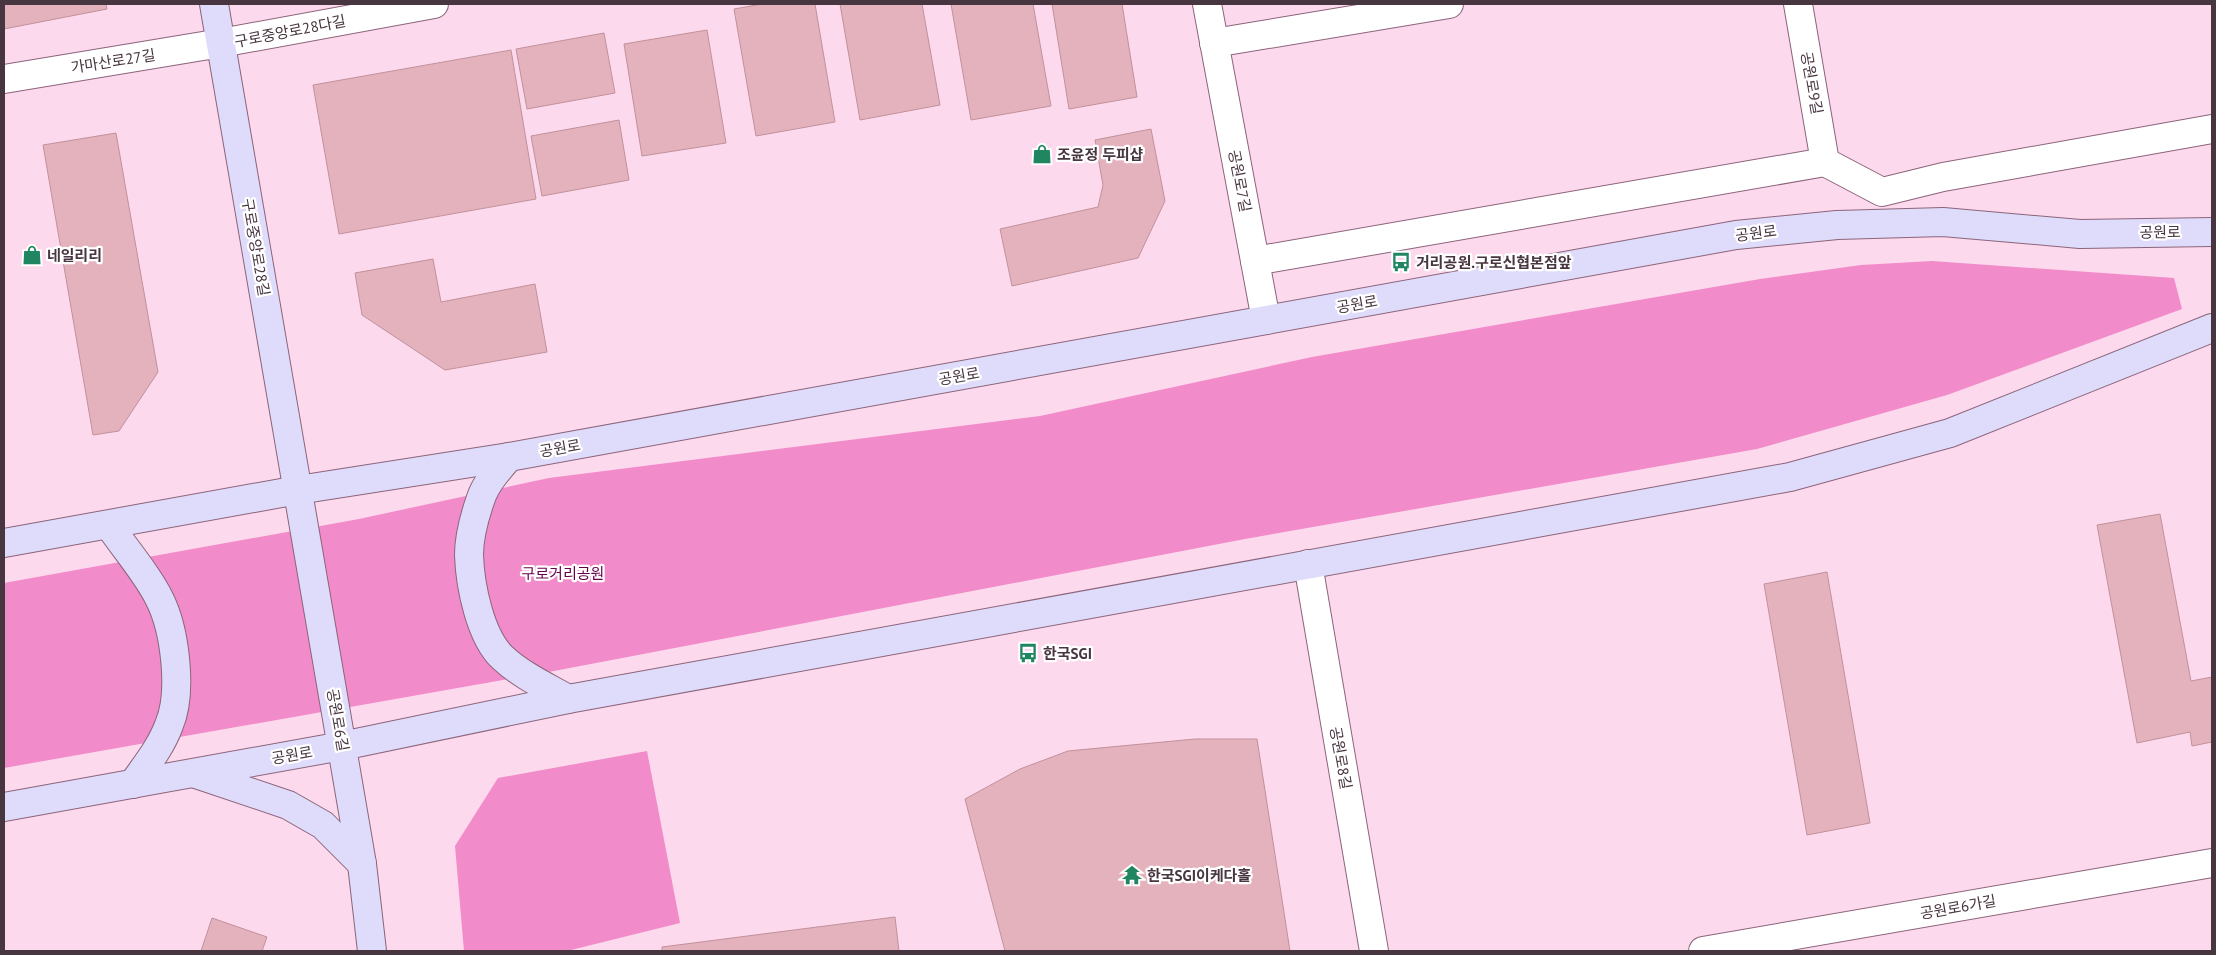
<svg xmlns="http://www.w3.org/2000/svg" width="2216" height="955" viewBox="0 0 2216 955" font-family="'PT Sans','Noto Sans KR',sans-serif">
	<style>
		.green { fill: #f28bc9 }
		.building { fill: #e4b2bd; stroke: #c1919b }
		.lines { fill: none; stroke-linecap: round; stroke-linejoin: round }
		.street-casing { stroke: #8c647b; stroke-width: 30 }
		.secondary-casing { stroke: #8c647b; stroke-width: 30 }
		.street { stroke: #fff; stroke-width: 28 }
		.secondary { stroke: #dedcfa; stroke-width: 28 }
		.labels { text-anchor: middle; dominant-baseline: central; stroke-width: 4.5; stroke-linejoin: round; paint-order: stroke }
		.street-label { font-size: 15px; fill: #47353f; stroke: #fff }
		.poi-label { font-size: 15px; font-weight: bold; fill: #47353f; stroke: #fff; text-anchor: start }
		.park-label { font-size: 15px; fill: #67004b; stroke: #fff }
	</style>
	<rect width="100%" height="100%" fill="#fdd9ed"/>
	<g class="green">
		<polygon points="1932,261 2174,278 2182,309 1947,395 1757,449 1245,539 554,671 4,768 4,583 359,519 549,478 1040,416 1312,357 1760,279 1861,265"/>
		<polygon points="647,751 680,923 567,951 464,951 455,846 498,778"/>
	</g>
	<g class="building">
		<polygon points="4,4 106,4 107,9 4,29"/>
		<polygon points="762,4 815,4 835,122 756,136 734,9"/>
		<polygon points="840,4 922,4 940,105 860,120"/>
		<polygon points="951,4 1033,4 1051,106 971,120"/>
		<polygon points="1052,4 1122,4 1137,97 1069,109"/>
		<polygon points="707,30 726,143 642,156 624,44"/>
		<polygon points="604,33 615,93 527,109 516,49"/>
		<polygon points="511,50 536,199 339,234 313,85"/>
		<polygon points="619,120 629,180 542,196 531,136"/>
		<polygon points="1151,129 1165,201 1138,258 1012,286 1000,229 1098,207 1103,185 1095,140"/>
		<polygon points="116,133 158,372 119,431 93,435 43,145"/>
		<polygon points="433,259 441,302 535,284 547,352 445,370 362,315 355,273"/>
		<polygon points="2160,514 2191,681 2212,677 2212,742 2192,746 2190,732 2137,743 2097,525"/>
		<polygon points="1827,572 1870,823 1807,835 1764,584"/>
		<polygon points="1195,739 1257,739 1290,951 1005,951 965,799 1020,769 1068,751"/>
		<polygon points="895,917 899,951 662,951 662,947"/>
		<polygon points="212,918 267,937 262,951 201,951"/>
	</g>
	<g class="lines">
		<defs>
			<g id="street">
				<polyline points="1207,4 1266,320"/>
				<polyline points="1798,4 1825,162"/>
				<polyline points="1214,43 1449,4"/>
				<polyline points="4,79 221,43 434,4"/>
				<polyline points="1255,261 1825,162 1882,192 1943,177 2212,129"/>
				<polyline points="1308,564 1374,951"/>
				<polyline points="1703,951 2212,863"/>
			</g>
			<g id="secondary">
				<polyline points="214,4 362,864 372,951"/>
				<path d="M509 457C498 470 486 483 481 498 475 515 469 536 469 555 470 585 480 637 503 658 521 675 547 687 568 699"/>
				<path d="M109 525C125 549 146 572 159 598 175 629 183 692 169 725 161 747 146 765 133 784"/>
				<polyline points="4,543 298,490 509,457 1736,235 1837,225 1943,222 2080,234 2212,232"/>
				<polyline points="196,774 288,805 323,825 362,864"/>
				<polyline points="4,807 342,746 568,699 1790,477 1950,433 2212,328"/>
			</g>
		</defs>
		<use href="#street" class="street-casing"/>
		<use href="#secondary" class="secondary-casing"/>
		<use href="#street" class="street"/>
		<use href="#secondary" class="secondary"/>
	</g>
	<defs>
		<symbol id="shop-bare" viewBox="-9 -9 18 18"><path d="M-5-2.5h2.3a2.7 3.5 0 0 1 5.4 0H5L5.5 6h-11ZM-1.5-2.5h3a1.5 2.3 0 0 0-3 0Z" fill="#208662" stroke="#fff" stroke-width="2.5" paint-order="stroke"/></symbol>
		<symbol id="bus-bare" viewBox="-9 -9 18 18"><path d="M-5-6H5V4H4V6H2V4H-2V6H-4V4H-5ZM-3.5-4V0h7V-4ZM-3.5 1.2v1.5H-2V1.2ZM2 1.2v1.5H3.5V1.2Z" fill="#208662" stroke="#fff" stroke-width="2.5" paint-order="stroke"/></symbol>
		<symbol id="temple-bare" viewBox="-9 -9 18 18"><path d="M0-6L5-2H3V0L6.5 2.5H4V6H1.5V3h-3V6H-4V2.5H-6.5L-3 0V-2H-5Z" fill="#208662" stroke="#fff" stroke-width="2.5" paint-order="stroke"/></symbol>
	</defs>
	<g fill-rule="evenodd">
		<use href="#shop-bare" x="1028" y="140" width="28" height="28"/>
		<use href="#shop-bare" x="18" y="241" width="28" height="28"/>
		<use href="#bus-bare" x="1387" y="248" width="28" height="28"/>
		<use href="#bus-bare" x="1014" y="639" width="28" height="28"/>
		<use href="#temple-bare" x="1118" y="861" width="28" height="28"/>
	</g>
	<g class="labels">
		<g class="street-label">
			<text transform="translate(290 31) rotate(-11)">구로중앙로28다길</text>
			<text transform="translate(113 61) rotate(-9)">가마산로27길</text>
			<text transform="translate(1812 83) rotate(80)">공원로9길</text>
			<text transform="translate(1240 181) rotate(79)">공원로7길</text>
			<text transform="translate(2160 232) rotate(-1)">공원로</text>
			<text transform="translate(1756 233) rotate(-7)">공원로</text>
			<text transform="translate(256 247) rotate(80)">구로중앙로28길</text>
			<text transform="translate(1357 304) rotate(-10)">공원로</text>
			<text transform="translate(959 376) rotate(-10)">공원로</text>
			<text transform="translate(560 448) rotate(-10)">공원로</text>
			<text transform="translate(338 720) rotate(80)">공원로6길</text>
			<text transform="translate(292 755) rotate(-10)">공원로</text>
			<text transform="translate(1341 758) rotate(80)">공원로8길</text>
			<text transform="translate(1958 907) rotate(-10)">공원로6가길</text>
		</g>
		<g class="poi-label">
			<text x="1057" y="154">조윤정 두피샵</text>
			<text x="47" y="255">네일리리</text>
			<text x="1416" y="262">거리공원.구로신협본점앞</text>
			<text x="1043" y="653">한국SGI</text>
			<text x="1147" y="875">한국SGI이케다홀</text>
		</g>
		<g class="park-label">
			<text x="563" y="573">구로거리공원</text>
		</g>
	</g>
	<rect width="2216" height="955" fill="none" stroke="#47353f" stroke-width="10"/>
</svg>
